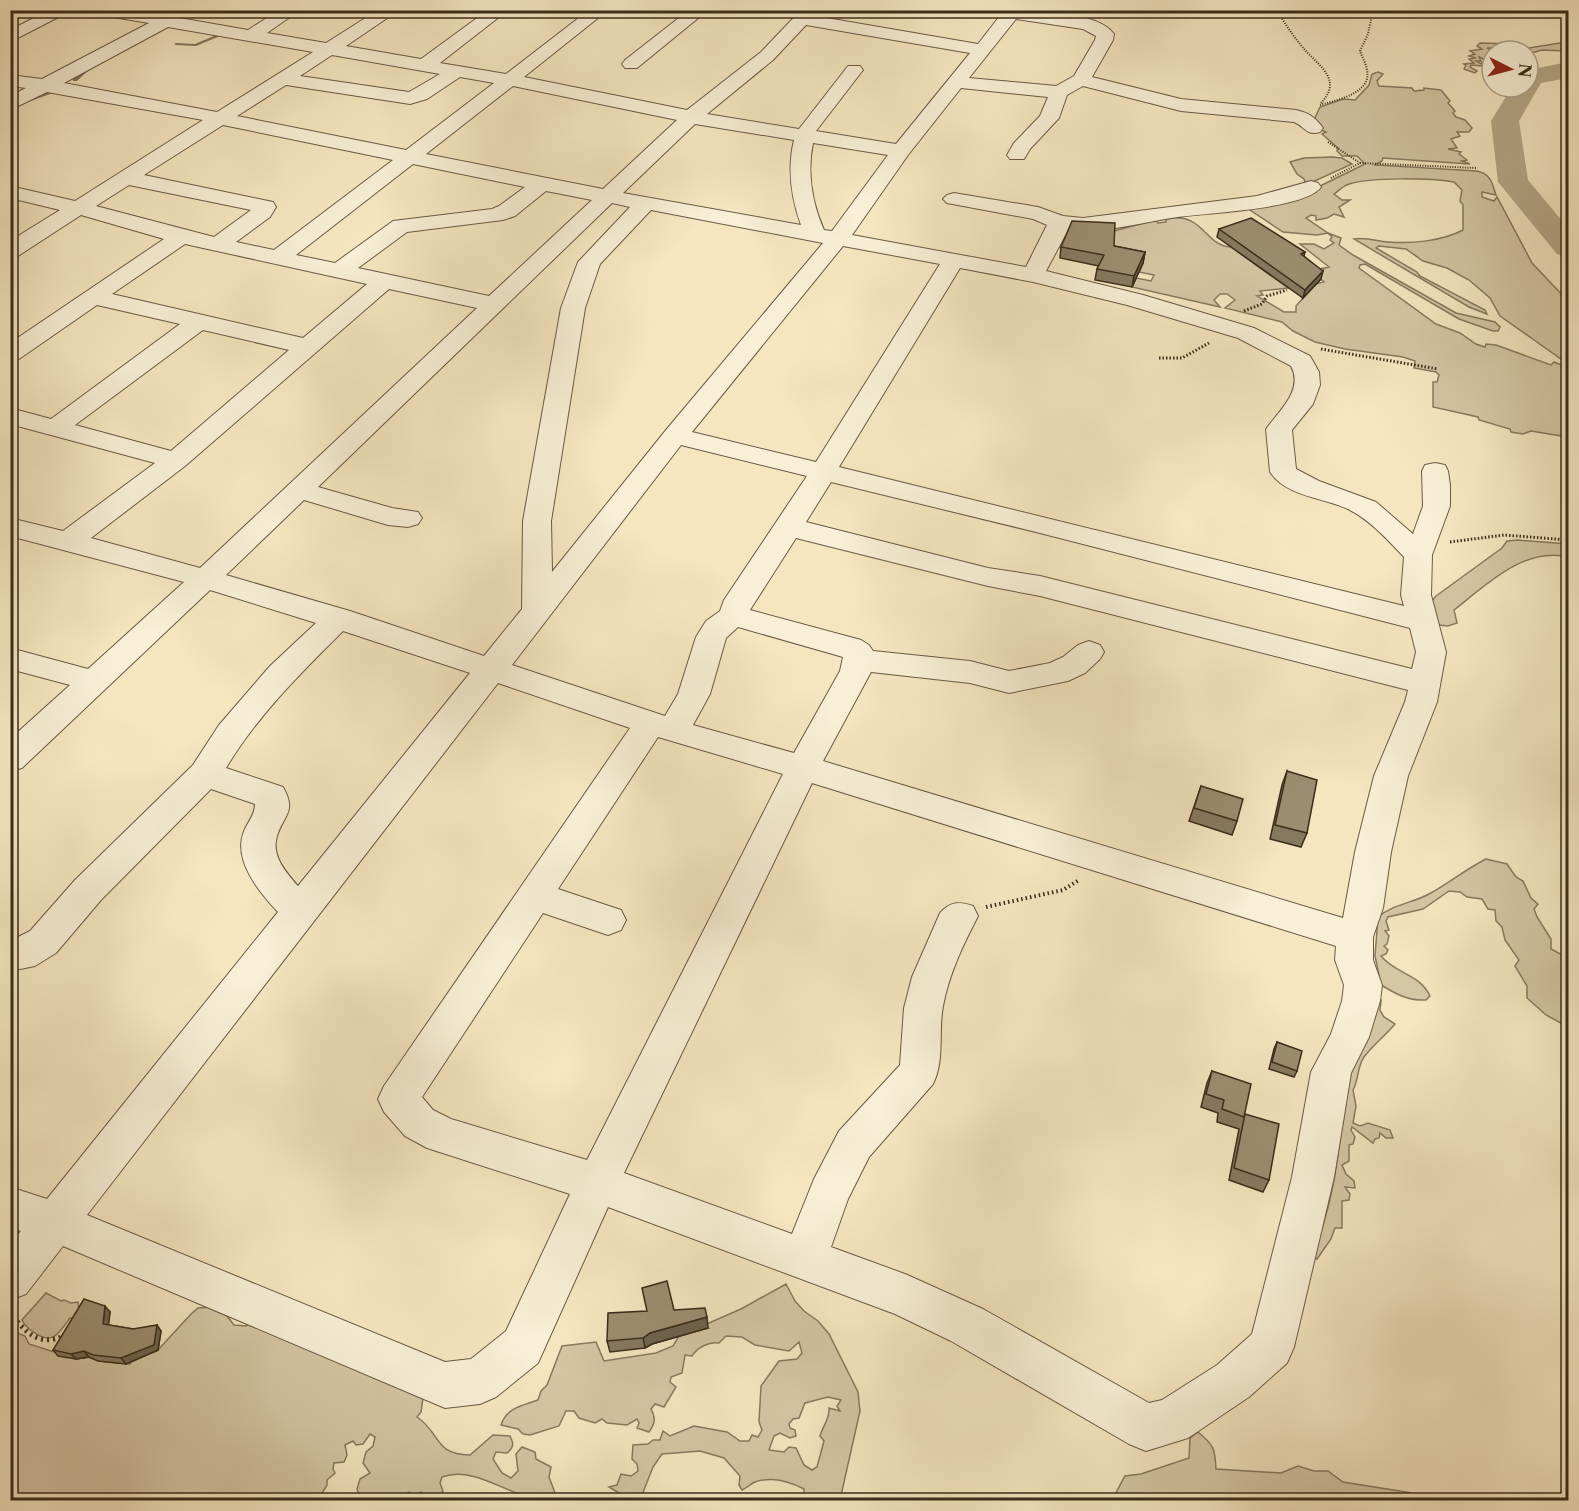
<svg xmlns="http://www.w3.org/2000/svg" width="1579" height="1511" viewBox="0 0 1579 1511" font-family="'Libre Caslon Text',serif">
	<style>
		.green { fill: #d5c6a4; stroke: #88795f; stroke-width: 1.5; fill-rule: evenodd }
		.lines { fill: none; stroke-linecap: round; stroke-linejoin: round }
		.stream { fill: #85765c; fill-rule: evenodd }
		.river { fill: #b6a788; fill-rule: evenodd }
		.minor-casing { stroke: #6a5a44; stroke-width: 2 }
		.path-far3 { stroke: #3b2c1a; stroke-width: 2; stroke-dasharray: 1 1.5; stroke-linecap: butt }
		.path-far2 { stroke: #3b2c1a; stroke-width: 3; stroke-dasharray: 1.5 2; stroke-linecap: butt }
		.path-far1 { stroke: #3b2c1a; stroke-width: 4; stroke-dasharray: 1.5 3; stroke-linecap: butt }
		.path { stroke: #3b2c1a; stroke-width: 5; stroke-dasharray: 2 4; stroke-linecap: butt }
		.minor { fill: #f8efd6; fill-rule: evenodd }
		.wall { fill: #867960; stroke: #3b2c1a; stroke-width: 1.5 }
		.shaded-wall { fill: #6d634e; stroke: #3b2c1a; stroke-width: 1.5 }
		.building { fill: #9c8d70; stroke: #3b2c1a; stroke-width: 1.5 }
	</style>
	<rect width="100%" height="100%" fill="#f5e6c0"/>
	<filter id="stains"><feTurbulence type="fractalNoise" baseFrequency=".00333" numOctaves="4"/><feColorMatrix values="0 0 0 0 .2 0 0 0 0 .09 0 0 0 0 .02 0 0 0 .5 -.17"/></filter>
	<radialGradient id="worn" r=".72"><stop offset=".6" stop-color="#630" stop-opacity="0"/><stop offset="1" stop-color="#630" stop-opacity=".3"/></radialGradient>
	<g class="green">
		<polygon points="1480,43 1520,44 1529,48 1566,42 1568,43 1568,49 1566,51 1542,50 1528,54 1528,51 1506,51 1508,47 1501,44 1495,45 1495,48 1487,48 1494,51 1489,54 1492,60 1487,61 1479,57 1481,61 1476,61 1481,64 1482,62 1492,63 1485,65 1489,67 1488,70 1482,66 1471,65 1470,67 1477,71 1475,73 1464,69 1466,65 1464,64 1474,63 1469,59 1476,58 1469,56 1475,54 1470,51 1482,49 1477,46"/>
		<path d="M1378 72 1383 74 1377 81 1379 86 1412 88 1414 91 1424 90V88L1441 90 1450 101 1448 103 1455 111 1453 113 1456 117 1465 120 1472 128 1469 132H1457L1460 136 1451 139 1457 148 1448 149 1461 152 1459 154 1467 160 1462 161 1470 164 1383 158 1382 161 1375 165 1477 171C1491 174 1492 183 1496 195L1482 192V197L1494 201 1497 197 1532 263 1568 301V364L1500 316 1490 298 1469 280 1447 268 1423 261 1406 249 1379 246 1376 248 1417 272 1420 276 1485 310 1487 314 1469 307 1354 239C1366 237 1376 241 1388 242 1412 244 1442 241 1463 230V205L1460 201 1462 190 1454 182C1430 178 1372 177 1349 184 1342 186 1340 190 1334 194L1342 200H1350L1339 207 1344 217 1334 214 1327 218 1316 220V216L1311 215 1306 218 1328 233 1341 238 1339 245 1353 255 1456 313 1495 322 1500 327 1498 331H1493L1459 319 1365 264 1360 265 1359 268 1436 324 1460 333 1476 344 1485 347 1486 344 1496 345 1551 365 1554 362 1566 367 1564 369 1568 370V437L1531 431 1523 434 1511 432 1510 429 1479 420 1478 417 1433 407V382H1437L1439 375 1436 372 1414 368 1415 361 1403 357 1345 349 1315 342 1293 331 1282 322 1225 308 1235 300 1227 294H1220L1214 300 1220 307 1132 287 1136 278 1151 281 1154 275 1139 272 1143 263 1102 256 1114 231 1155 220 1158 223 1166 222V219C1204 211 1204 246 1231 247L1288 288 1260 291 1263 295 1257 296 1284 312H1296V306L1303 298 1295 291 1300 288 1324 282 1310 271 1329 267 1300 244H1314L1324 249 1334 243 1330 240 1332 237 1328 233 1317 235 1283 232 1247 208 1314 189 1365 164 1357 156H1342L1337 151 1338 148 1322 134 1326 132 1321 130 1314 120 1320 107 1343 99 1355 100 1369 85 1372 74Z"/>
		<polygon points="1332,157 1342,158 1352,164 1306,185 1304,179 1297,174 1290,162 1304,158"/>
		<path d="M1518 540 1568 544V557C1525 546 1486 585 1454 610L1457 623 1448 626 1439 625 1431 602 1436 596 1502 548 1507 541Z"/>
		<path d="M1486 859 1507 864 1516 877 1523 881 1531 898 1538 904 1534 909 1537 917 1551 939V949L1564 956 1568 955V1027L1546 1015 1527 998V986L1515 966 1519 960 1505 940 1502 927 1496 921 1495 910 1488 909 1482 899 1467 897 1460 892 1449 891 1423 909 1388 917 1386 921 1389 930 1385 931 1389 936 1387 944 1384 946 1388 950 1386 954 1381 956C1397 975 1419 973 1430 996L1426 1000C1408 1001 1396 994 1381 985L1375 956 1378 917C1393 904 1413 903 1429 894 1449 883 1466 869 1486 859Z"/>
		<path d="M1381 1001 1380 1010 1384 1017 1395 1024C1386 1035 1372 1046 1364 1057 1357 1067 1359 1079 1353 1090L1356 1106 1353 1123 1360 1126 1368 1123 1390 1130 1393 1138H1386L1380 1133 1379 1138 1375 1139 1373 1143 1352 1127 1351 1130 1355 1137 1353 1144 1349 1145V1161L1342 1165 1346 1174 1354 1181 1355 1188 1345 1187 1350 1194 1349 1200 1342 1201V1228H1335L1331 1239 1317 1259 1311 1257C1335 1204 1339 1147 1346 1091 1349 1067 1368 1033 1375 1008Z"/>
		<path d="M786 1284 795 1301 804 1311 818 1321 829 1334 858 1392 860 1411 840 1500H804V1489C789 1481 772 1476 755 1482 750 1484 747 1488 742 1490L739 1485 740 1476 724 1458 700 1451 662 1454 653 1467 640 1500H618L619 1493 609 1487 617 1485 621 1474 631 1476 638 1471 637 1464 632 1459 633 1445 648 1444 653 1440H660L663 1431 670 1436 694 1426 727 1432 740 1441H749L752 1435 758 1437 762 1430 759 1422 761 1386 779 1361 797 1359 802 1353 799 1342 789 1351 755 1345 742 1337 726 1336 719 1343C709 1341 697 1348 692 1356L685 1355 682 1373 671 1377 670 1382 676 1387 664 1407 655 1404 651 1409C656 1418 655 1424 649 1432L637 1428 639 1423 637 1419 627 1425 607 1423 602 1419 595 1423 579 1418 574 1411H566L559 1426 530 1435 523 1434 518 1429 501 1425C507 1407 522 1406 538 1400L541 1391 547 1385 562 1346 596 1342 604 1361 656 1353 673 1346 679 1336 741 1309ZM828 1397 841 1400 837 1406 840 1411 829 1408C830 1418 823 1426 820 1436L824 1441 817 1467 812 1470 804 1465 796 1448 789 1447 784 1452 769 1450 774 1436 780 1433 790 1438 796 1436 795 1430 790 1428 789 1424 793 1419 799 1418 805 1403Z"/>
		<path d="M46 1293 61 1301 64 1300 71 1303 78 1302 79 1309 73 1319 70 1318C58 1335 52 1346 32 1331 27 1327 25 1327 22 1320Z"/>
		<path d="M210 1307 223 1311 234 1325 246 1326 253 1321 423 1398 421 1412 417 1417C441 1433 434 1455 470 1455L493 1435 510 1436C514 1444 514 1447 507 1453L496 1452 493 1459 502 1473 511 1478 518 1471 516 1454 522 1447 535 1452 536 1459 551 1467 549 1477 555 1493 570 1500C561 1500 551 1502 542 1500 509 1497 476 1465 442 1477L440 1483 443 1491 436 1500H423L421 1492 415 1495 409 1492 394 1500H361L357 1489 360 1479 370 1473 363 1463 366 1452 373 1446 375 1437 370 1434 363 1444 356 1445 353 1441 345 1445 347 1455 344 1462 334 1463 333 1469 335 1473 327 1480V1485L318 1500H11L12 1331 25 1336 29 1344 76 1359 89 1357 98 1361 130 1364 133 1358 157 1351 191 1314 198 1308Z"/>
		<path d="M1198 1432C1214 1445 1215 1449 1216 1469L1281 1473 1298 1466 1314 1471H1328L1343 1482 1406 1492 1438 1500H1112L1125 1476 1141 1474 1189 1458 1190 1438Z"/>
	</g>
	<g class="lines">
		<g class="stream">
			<polygon points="221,33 225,34 196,46 176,45 174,44 176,43 195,44"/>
			<polygon points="87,67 91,68 77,81 73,81 73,79"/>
			<polygon points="49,92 53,93 19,105 15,104"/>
		</g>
		<polygon class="river" points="1568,62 1568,78 1541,83 1519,121 1528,180 1568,228 1568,257 1557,254 1498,182 1491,121 1512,87 1528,87 1528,70"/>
		<defs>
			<g id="minor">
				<polygon points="50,10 72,10 10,42 10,30"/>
				<path d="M93 10H134L248 30 279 10H300L267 33 326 43 378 10H399L346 46 421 59 488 10H508L440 63 506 74 589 10H608L524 77 687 110 761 52 801 10H819L815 16 978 44 999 17 987 15 985 10C1015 10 1095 8 1114 34L1113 40 1092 77 1181 99 1296 110C1309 113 1315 117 1323 128L1320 132C1305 136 1305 126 1294 122L1181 111 1083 86 1067 95 1059 118 1030 149 1024 159H1010L1007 155 1014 143 1040 116 1048 97 961 88 908 155 852 235 1026 267 1047 225 1033 219 947 203 943 199 947 195 954 193 1038 207 1063 216 1083 218 1257 196 1311 181 1318 183 1321 187C1306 209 1206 213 1178 217 1142 222 1104 234 1068 230L1046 271 1143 295 1254 328 1310 356 1319 372 1320 385 1313 404 1292 430 1296 469 1319 481 1376 502 1413 534 1423 506 1422 471 1425 465 1435 463 1445 465 1448 471 1450 485V506L1432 555 1431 595 1446 652 1437 702 1408 776 1391 852 1383 908 1373 937V960L1382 985 1380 1001 1369 1037 1351 1073 1334 1177 1294 1347 1287 1363 1249 1397 1188 1438 1146 1451 1129 1444 951 1341 895 1314 608 1207 538 1363 496 1397 480 1404 445 1408 63 1246 26 1294 10 1300V1244L21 1231 10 1227V1187L47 1199 278 912C260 893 234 862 243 834 247 822 255 816 255 804L211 789 101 900 56 953 35 966 10 971V941L30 931 75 880 193 765 219 725 270 666 316 623 210 590 22 768 10 771V739L70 685 10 669V648L88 669 184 582 10 536V518L63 531 155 463 10 424V408L51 419 180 324 97 305 19 359 10 361V343L164 239 81 215 18 256 10 258V241L60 210 10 198V186L75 201 203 120 47 92 10 110V96L26 88 10 86V75L42 79 149 23 101 15ZM1016 19 1083 29 1096 36 1095 40 1074 76 1056 86 969 78ZM806 25 970 53 896 144 816 131 863 70 860 66H848L799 129 707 114 773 60ZM168 27 313 52 217 112 64 83ZM332 55 440 74 409 92 300 76ZM460 77 494 83 406 150 237 116 286 85 410 104 427 99ZM513 86 677 120 603 189 426 154ZM695 124 794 140C787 169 791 197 801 225L623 193ZM223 125 393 160 274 250 236 242 270 217 276 207 273 202 144 175ZM813 143 888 155 832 231 824 230C812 203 807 172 813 143ZM413 164 525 187 499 206 492 209 393 221 335 263 296 255ZM129 185 251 210 214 237 96 206ZM546 191 592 200 489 296 358 268 407 232 503 220 515 216ZM612 203 630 207 578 262 561 308 523 521 522 609 484 656 350 611 226 575 304 500 388 525 408 527 418 524 422 518 418 512 392 508 318 487ZM651 210 823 243 666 430 552 572 551 521 585 308 600 264ZM185 244 367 284 303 338 112 294ZM843 246 940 264 816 462 692 432ZM960 268 1033 282 1127 305 1238 338 1291 366C1304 390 1279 411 1266 429L1270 472C1287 497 1322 497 1348 509 1370 520 1387 539 1404 557L1401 595 1404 606 839 467ZM389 289 477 308 200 568 91 538 185 466ZM203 330 289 350 171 451 75 425ZM681 445 807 476 724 600 720 611 706 621 696 637 678 694 665 716 512 665ZM831 482 1036 532 1410 628 1416 652 1412 669 1040 576 988 568 806 522ZM796 538 988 586 1040 596 1408 690 1405 702 1374 776 1355 852 1343 918 823 761 871 672 970 683 1009 693 1068 681 1085 673 1100 659 1104 652 1100 645 1089 641 1078 645 1063 657 1050 663 1009 671 970 661 873 651 869 645 861 640 750 610ZM738 627 843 657 840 671 794 753 693 725 710 694 726 638ZM343 631 470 673 298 886C286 872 271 856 277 836 284 814 297 812 283 787L226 768C257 716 300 674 343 631ZM498 683 630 728 384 1086 378 1099 384 1112 405 1136 427 1148 570 1194 506 1331 471 1359 445 1362 87 1215ZM658 737 783 774 587 1160 451 1119 433 1110 422 1097 543 913 608 935 621 930 626 920 621 910 558 889ZM812 783 1336 946 1335 960 1344 985 1342 1001 1331 1034 1311 1072 1292 1177 1252 1334 1217 1365 1162 1400 1149 1403 983 1309 905 1274 831 1247 848 1199 869 1157 933 1084C945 1060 938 1033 943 1006 949 974 963 945 978 916L973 906C959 901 950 902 940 913L912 977 904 1008 900 1065 839 1131 814 1179 792 1234 624 1173Z"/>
				<polygon points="689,10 708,10 637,68 625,68 622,64 625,60"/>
			</g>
		</defs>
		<use href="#minor" class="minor-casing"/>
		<g class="path-far3">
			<path d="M1277 10C1285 24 1294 37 1304 49 1319 66 1344 80 1320 104"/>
			<path d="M1320 105C1336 100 1372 94 1367 70 1366 63 1362 57 1360 51L1368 34 1373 10"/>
			<polyline points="1328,142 1360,163 1331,178"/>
			<polyline points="1360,163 1476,168"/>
		</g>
		<g class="path-far2">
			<polyline points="1244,311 1262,304 1267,296 1287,290"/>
			<polyline points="1321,349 1438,369"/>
			<polyline points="1159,358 1182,358 1209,343"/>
			<polyline points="1450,542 1504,535 1568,540"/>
		</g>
		<polyline class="path-far1" points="986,907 1063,890 1079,880"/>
		<path class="path" d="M10 1312C25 1332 38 1347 64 1336"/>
		<use href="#minor" class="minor"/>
	</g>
	<g class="wall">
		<polygon points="1219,229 1305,252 1304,256 1321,279 1303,298 1217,237"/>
		<polygon points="1114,246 1145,252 1143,263 1132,287 1095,280 1097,269 1099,266 1060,258 1061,247"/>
		<polygon points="1287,771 1307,833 1301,847 1270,839 1282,785"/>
		<polygon points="1201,786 1237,821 1232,835 1189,821"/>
		<polygon points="1277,1042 1297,1071 1294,1077 1269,1069 1274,1049"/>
		<polygon points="1212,1071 1245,1114 1269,1180 1263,1192 1229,1180 1239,1129 1217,1122 1218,1113 1201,1107 1207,1083"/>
		<polygon points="674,1310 708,1328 652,1344 645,1348 610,1352 607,1341"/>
		<polygon points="110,1312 108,1325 133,1329 161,1331 158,1350 126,1364 98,1361 89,1357 76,1359 58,1356 53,1350"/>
	</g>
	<g class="shaded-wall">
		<polygon points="1145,252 1143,263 1132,287 1134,276"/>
		<polygon points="1323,271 1321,279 1303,298 1305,290"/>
		<polygon points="105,1306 110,1312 108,1330 103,1324"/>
		<polygon points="707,1317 708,1328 652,1344 645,1348 643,1338 650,1333"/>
		<polygon points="157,1325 161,1331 158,1350 126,1364 121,1358"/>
		<polygon points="84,1351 89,1357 76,1359 71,1354"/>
	</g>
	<g class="building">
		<polygon points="1251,218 1305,252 1301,254 1323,271 1305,290 1219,229"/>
		<polygon points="1072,221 1115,223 1114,246 1145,252 1134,276 1097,269 1104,255 1061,247"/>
		<polygon points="1287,771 1317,780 1307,833 1275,825"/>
		<polygon points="1201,786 1243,799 1237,821 1194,808"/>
		<polygon points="1277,1042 1302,1051 1297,1071 1272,1062"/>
		<polygon points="1212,1071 1251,1084 1244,1117 1222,1109 1224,1100 1206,1094"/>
		<polygon points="1245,1114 1279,1124 1269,1180 1234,1168"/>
		<polygon points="667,1281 674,1310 705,1308 707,1317 650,1333 643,1338 607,1341 608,1313 647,1311 642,1288"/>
		<polygon points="84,1299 105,1306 103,1324 133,1329 157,1325 154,1345 121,1358 93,1355 84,1351 71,1354 53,1350"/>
	</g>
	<rect width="1579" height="1511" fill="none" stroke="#f5e6c0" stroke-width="36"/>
	<rect x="12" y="12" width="1555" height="1487" fill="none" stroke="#3b2c1a" stroke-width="3"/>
	<rect x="18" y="18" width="1543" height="1475" fill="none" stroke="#3b2c1a" stroke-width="1.5"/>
	<g transform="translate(1510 69) rotate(96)"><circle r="28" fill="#f8efd6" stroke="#aca18b" stroke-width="1.5"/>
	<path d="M0-4.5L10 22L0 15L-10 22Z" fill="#8f2418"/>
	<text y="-9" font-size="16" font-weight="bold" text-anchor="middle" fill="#3b2c1a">N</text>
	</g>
	<rect width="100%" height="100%" filter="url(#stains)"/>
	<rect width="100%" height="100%" fill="url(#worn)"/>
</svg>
